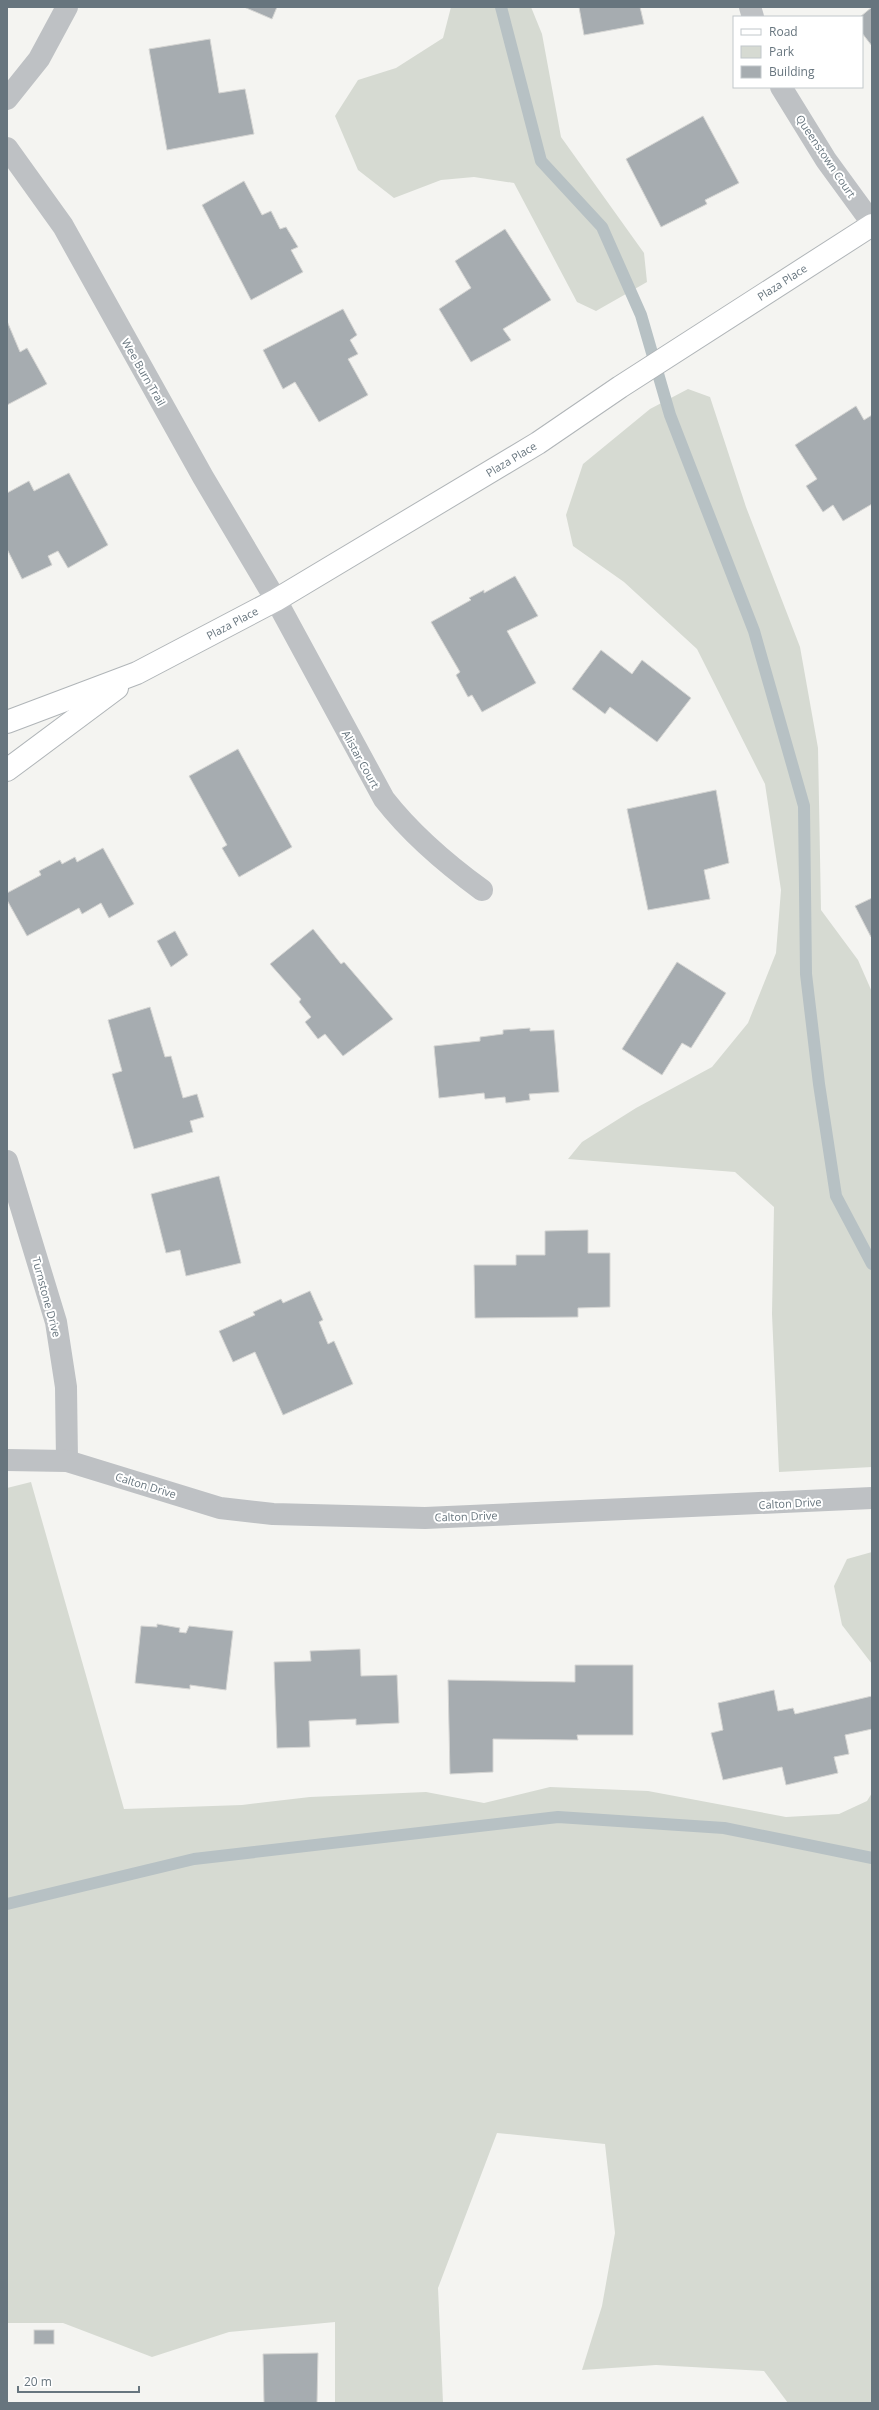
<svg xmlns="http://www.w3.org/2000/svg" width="879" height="2410" viewBox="0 0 879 2410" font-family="'Open Sans',sans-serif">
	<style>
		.green { fill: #d6dad2 }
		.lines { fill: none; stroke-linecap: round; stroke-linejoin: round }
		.stream { stroke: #b7c1c4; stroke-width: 12 }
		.building { fill: #a6acb0; stroke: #d5d5d3 }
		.secondary-casing { stroke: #b0b5b8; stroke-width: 24 }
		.street { stroke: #bec1c4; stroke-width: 22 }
		.secondary { stroke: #fff; stroke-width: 22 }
		.labels { text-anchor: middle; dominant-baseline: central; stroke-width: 4; stroke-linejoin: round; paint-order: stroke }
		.street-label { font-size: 11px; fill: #67757e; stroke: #fff }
	</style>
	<rect width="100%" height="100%" fill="#f4f4f1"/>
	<g class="green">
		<polygon points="451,7 531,7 542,34 561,137 644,253 647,282 596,311 577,302 514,183 474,177 441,180 394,198 358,170 335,116 358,80 396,68 443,38"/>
		<polygon points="688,389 710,397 746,507 800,647 818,748 821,910 858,960 872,992 872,1467 779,1472 772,1314 774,1207 735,1172 568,1159 582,1142 636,1108 712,1067 748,1023 776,953 781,890 765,784 697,649 624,582 573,546 566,515 583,464 650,409"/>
		<polygon points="31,1482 124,1809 242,1805 310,1797 426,1792 484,1803 550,1787 648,1791 786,1817 839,1814 867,1801 872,1793 872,2403 788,2403 764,2371 656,2365 582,2370 602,2306 615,2233 605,2144 497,2133 438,2288 443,2403 335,2403 335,2322 229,2332 152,2357 63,2323 7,2323 7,1488"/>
		<polygon points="872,1552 872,1664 842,1625 834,1586 847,1559"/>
	</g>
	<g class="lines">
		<g class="stream">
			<polyline points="501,7 541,161 602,227 641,315 670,415 754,631 804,806 806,974 819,1084 836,1196 872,1264"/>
			<polyline points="7,1904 194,1859 558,1817 724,1828 872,1858"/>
		</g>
	</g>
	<g class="building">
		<polygon points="244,7 277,7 272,19"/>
		<polygon points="579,7 640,7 644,24 584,35"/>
		<polygon points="872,7 872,46 862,33 862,17 860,17"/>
		<polygon points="210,39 219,93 245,89 254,134 167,150 149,49"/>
		<polygon points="703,116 739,183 705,200 707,204 661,227 626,159"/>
		<polygon points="244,181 262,215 271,211 280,229 286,227 298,247 291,250 303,272 251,300 202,205"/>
		<polygon points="505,229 551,300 503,329 511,340 471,362 439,309 471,288 455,261"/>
		<polygon points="343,309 357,335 350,340 358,354 348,359 368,395 319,422 295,382 283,389 263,350"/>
		<polygon points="7,321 20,352 27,348 47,384 7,405"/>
		<polygon points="856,406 864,420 872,415 872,504 843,521 833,505 823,512 806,486 817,479 795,445"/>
		<polygon points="69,473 108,545 68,568 58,551 48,556 52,565 22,579 7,549 7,493 29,481 34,491"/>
		<polygon points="515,576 538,616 507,631 536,683 482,712 472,695 468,697 456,675 460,672 431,622 471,600 469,598 484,590 484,593"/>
		<polygon points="601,650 632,674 642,660 691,698 657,742 610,707 605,714 572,689"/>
		<polygon points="238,749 292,847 239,877 222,848 227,845 189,776"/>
		<polygon points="716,790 729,863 704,870 710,899 648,910 627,809"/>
		<polygon points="103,848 134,904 109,918 101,903 82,914 79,908 27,936 7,900 7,893 41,875 39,871 60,860 62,864 75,857 77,862"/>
		<polygon points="872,898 872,936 871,937 855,906"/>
		<polygon points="313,929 341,964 344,962 393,1019 343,1056 325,1034 318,1039 305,1022 311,1017 299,1002 301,999 270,964"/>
		<polygon points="175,931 188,955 171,967 157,941"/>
		<polygon points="677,962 726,993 691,1048 682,1043 662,1075 622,1049"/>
		<polygon points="150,1007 165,1057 171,1056 183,1098 197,1094 204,1117 190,1121 193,1132 134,1149 112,1074 122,1071 108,1020"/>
		<polygon points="530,1028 530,1031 554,1030 559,1092 529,1094 530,1100 506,1103 505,1097 485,1099 484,1093 439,1098 434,1046 480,1041 480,1037 503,1034 503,1030"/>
		<polygon points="219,1176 241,1263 186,1276 180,1250 166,1253 151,1194"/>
		<polygon points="588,1230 588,1253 610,1253 610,1307 578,1308 578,1317 475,1318 474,1265 516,1265 516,1255 545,1255 545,1231"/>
		<polygon points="310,1291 323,1320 319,1322 328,1344 334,1341 353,1384 283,1415 255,1352 233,1362 219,1331 255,1315 253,1312 281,1299 283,1303"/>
		<polygon points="157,1624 180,1628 179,1632 186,1633 189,1626 233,1631 226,1690 190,1685 190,1689 135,1683 141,1626 157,1627"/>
		<polygon points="360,1649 361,1676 397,1675 399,1723 356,1725 356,1719 309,1721 310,1747 277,1748 274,1662 311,1661 310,1651"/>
		<polygon points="575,1665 633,1665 633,1735 577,1735 578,1740 493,1739 493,1772 450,1774 448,1680 575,1682"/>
		<polygon points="774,1690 778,1711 793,1708 795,1714 872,1696 872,1729 845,1735 849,1754 834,1757 838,1773 786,1785 782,1767 723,1780 711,1733 723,1730 718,1703"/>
		<rect x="34" y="2330" width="20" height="14"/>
		<polygon points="318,2353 317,2403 264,2403 263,2354"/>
	</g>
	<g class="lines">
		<defs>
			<g id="secondary">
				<polyline points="7,722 137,673 276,600 538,443 620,387 872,225"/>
				<polyline points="7,770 117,688"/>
			</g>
		</defs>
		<use href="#secondary" class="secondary-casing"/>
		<g class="street">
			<polyline points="750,7 753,17"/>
			<polyline points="781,87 826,160 872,223"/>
			<polyline points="7,99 39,59 67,7"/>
			<path d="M7 148 63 226 203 477 276 600 384 799C412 835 445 863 482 890"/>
			<polyline points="7,1161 56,1322 66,1387 67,1461"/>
			<polyline points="7,1460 67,1461 220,1508 273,1514 425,1518 872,1498"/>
		</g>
		<use href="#secondary" class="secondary"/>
	</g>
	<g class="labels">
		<g class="street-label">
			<text transform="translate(826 156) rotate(56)">Queenstown Court</text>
			<text transform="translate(782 282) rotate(-33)">Plaza Place</text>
			<text transform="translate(144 372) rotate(60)">Wee Burn Trail</text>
			<text transform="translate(511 459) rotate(-31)">Plaza Place</text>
			<text transform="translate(232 623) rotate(-28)">Plaza Place</text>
			<text transform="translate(361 759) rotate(61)">Alistar Court</text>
			<text transform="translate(47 1297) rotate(75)">Turnstone Drive</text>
			<text transform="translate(146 1485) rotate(17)">Calton Drive</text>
			<text transform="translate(790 1503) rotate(-3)">Calton Drive</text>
			<text transform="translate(466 1516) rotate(-2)">Calton Drive</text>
		</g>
	</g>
	<rect width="879" height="2410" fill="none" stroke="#67757e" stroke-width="16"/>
	<rect x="733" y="16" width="130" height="72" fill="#ffffff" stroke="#c2c8cb"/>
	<rect x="741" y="29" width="20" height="6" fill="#ffffff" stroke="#c2c8cb"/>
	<text x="769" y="36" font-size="12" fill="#67757e">Road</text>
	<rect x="741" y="46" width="20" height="12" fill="#d6dad2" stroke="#c2c8cb"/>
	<text x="769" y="56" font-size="12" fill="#67757e">Park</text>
	<rect x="741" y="66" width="20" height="12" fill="#a6acb0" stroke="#c2c8cb"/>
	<text x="769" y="76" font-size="12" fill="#67757e">Building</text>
	<path d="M18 2386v6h121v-6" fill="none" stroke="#67757e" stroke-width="2"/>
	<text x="24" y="2386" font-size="12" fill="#67757e" stroke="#ffffff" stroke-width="3" paint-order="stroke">20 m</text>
</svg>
